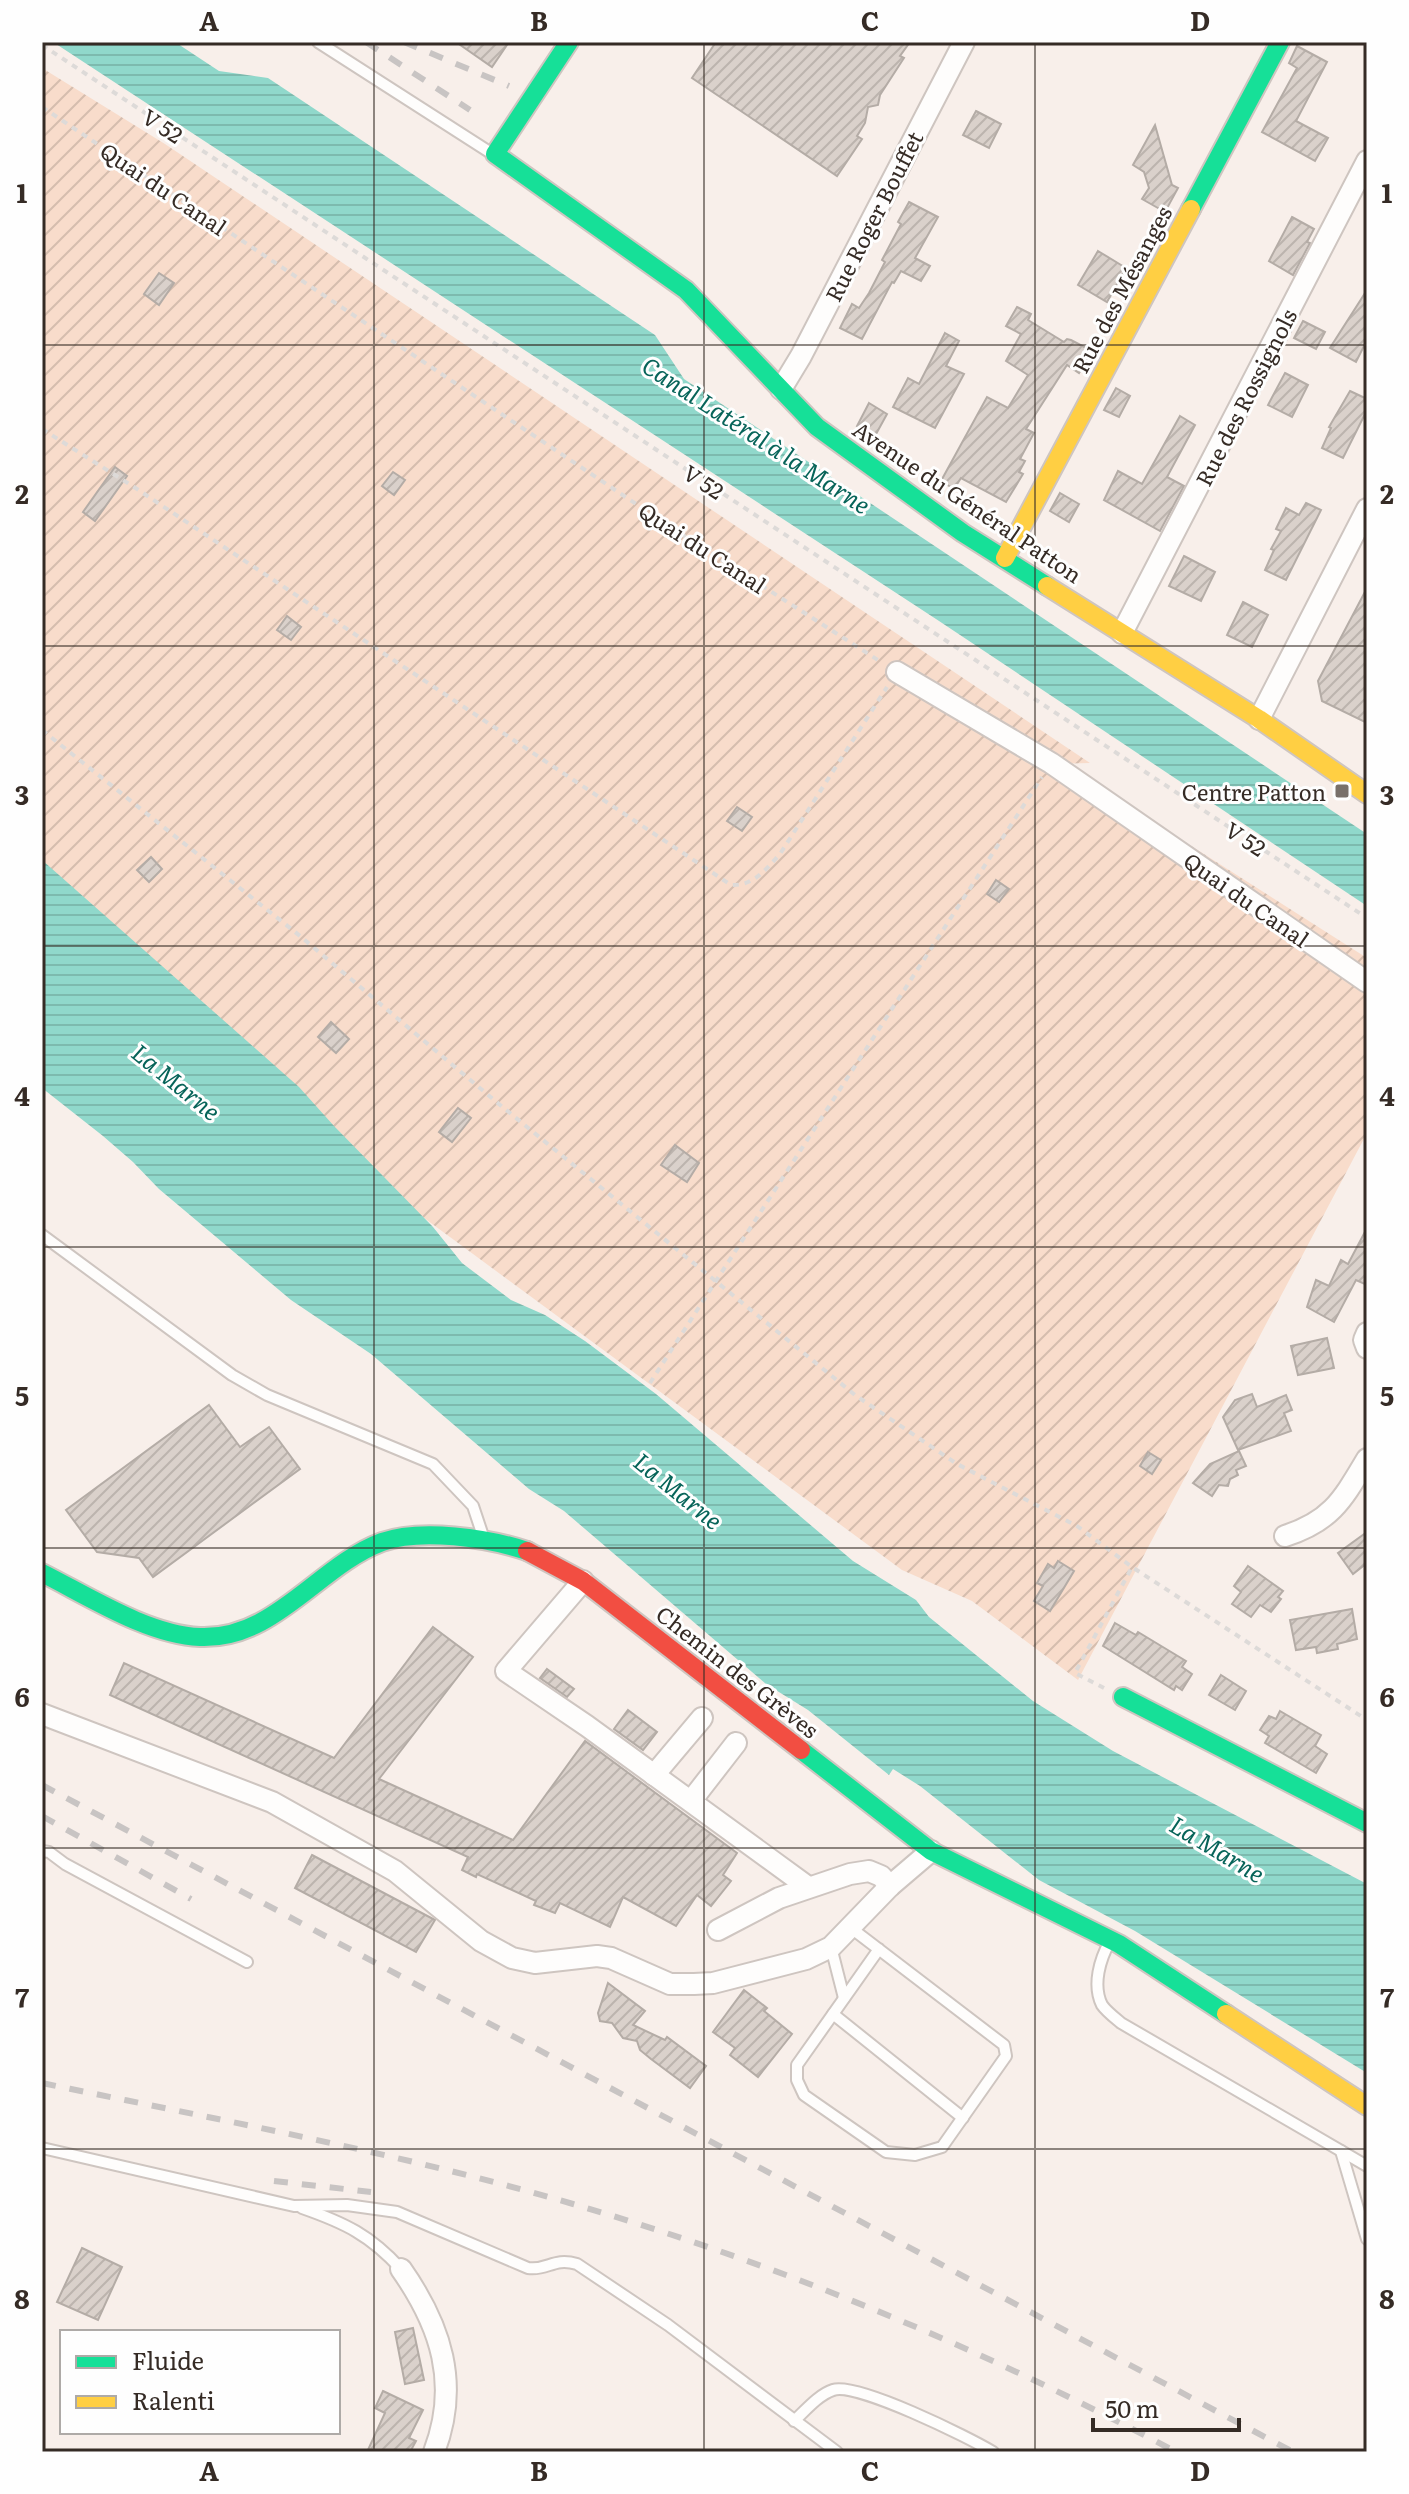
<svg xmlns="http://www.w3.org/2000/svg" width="1409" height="2494" viewBox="0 0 1409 2494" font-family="Literata,serif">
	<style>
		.garden { fill: url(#garden-furrows) }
		.water { fill: url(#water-rules) }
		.building { fill: url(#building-hatch); stroke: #b4aca6; stroke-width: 2 }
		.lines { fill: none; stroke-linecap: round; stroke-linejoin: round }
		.lane-casing { stroke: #cec5c0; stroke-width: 14 }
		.street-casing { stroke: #cec5c0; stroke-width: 24 }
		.fast-casing { stroke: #cec5c0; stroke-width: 22 }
		.slow-casing { stroke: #cec5c0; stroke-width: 22 }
		.jam-casing { stroke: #cec5c0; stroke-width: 22 }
		.path { stroke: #dddad8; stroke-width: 4; stroke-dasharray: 6 6; stroke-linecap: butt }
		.lane { stroke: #fefdfc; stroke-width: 10 }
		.street { stroke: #fefdfc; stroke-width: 20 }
		.fast { stroke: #16e098; stroke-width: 18 }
		.slow { stroke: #ffcf43; stroke-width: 18 }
		.jam { stroke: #f24e42; stroke-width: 18 }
		.rail { stroke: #c8c4c3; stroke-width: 6; stroke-dasharray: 14 14; stroke-linecap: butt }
		.grid { fill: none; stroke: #352b25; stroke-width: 2; stroke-opacity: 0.55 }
		.poi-dot { fill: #79706a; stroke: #fefefe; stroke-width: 3 }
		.labels { text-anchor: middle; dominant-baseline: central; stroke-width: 6; stroke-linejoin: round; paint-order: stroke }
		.street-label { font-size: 22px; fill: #352b25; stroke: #fefefe }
		.poi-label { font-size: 22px; fill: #352b25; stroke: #fefefe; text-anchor: end }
		.water-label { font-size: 24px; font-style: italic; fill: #076459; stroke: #fefefe }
		.neatline { fill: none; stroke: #352b25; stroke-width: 3 }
		.grid-label { font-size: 26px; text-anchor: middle; font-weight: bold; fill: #352b25 }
	</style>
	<defs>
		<pattern id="garden-furrows" width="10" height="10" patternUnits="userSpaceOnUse" patternTransform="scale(2)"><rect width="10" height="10" fill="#f8dccb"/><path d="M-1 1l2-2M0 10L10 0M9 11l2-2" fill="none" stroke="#d5bdae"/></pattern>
		<pattern id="water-rules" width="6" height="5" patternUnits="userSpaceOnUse" patternTransform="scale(2)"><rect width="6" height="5" fill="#90d8cb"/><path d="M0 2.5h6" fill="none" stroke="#7dbaae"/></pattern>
		<pattern id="building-hatch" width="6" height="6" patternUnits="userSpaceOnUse" patternTransform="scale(2)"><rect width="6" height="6" fill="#dad1cb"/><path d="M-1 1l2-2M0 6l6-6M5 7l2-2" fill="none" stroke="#bcb4ae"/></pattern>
	</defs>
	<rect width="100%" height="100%" fill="#f8efea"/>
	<polygon class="garden" points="42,68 165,144 1090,763 1053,764 1171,833 1367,958 1367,1133 1078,1680 972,1601 902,1570 378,1184 42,880"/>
	<g class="water">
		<polygon points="53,42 175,42 219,71 268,78 655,335 684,379 1367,834 1367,906 936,619"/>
		<polygon points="42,860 299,1087 334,1126 433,1227 462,1263 511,1300 545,1315 585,1341 656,1394 853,1561 916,1600 929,1617 1033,1701 1113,1751 1367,1884 1367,2073 1135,1931 1039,1880 920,1786 893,1769 889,1775 808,1710 766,1684 564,1511 529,1489 371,1354 291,1300 159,1189 133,1162 103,1136 42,1088"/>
	</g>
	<g class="building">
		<polygon points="456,42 509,42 492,67"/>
		<polygon points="716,42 910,42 900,56 904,58 880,95 878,105 868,107 865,123 857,136 862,139 837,176 692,78"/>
		<polygon points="1297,46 1327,62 1296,121 1328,138 1315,161 1262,132 1297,68 1289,63"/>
		<polygon points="976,111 1001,124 989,148 963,135"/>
		<polygon points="1155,125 1172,185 1178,188 1165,212 1142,199 1149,188 1144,172 1133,165"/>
		<polygon points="909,202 938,217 915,258 930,266 921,281 901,271 894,283 892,282 862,339 840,328 852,304 859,308 869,293 885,262 882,260 901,224 898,222"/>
		<polygon points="1292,217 1314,229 1307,242 1310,243 1293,275 1269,261"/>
		<polygon points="1098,251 1126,268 1107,302 1078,285"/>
		<polygon points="159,273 174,283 159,305 144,294"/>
		<polygon points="1367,290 1367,340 1356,362 1330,348"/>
		<polygon points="1017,307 1031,314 1028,320 1064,342 1067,339 1071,340 1092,351 1079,373 1067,365 1026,429 1034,433 1020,459 1025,461 1019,472 1023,474 1006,502 961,478 954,489 941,481 987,397 1008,408 1028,375 1006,361 1021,334 1006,326"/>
		<polygon points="1303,321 1325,332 1316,349 1294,338"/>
		<polygon points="945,333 959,341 946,366 964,374 935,428 893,407 908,378 919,384"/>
		<polygon points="1285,373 1308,385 1292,417 1268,405"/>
		<polygon points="1116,388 1130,396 1119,417 1104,410"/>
		<polygon points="1350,391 1367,399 1367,410 1343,458 1322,448 1331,428 1329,427"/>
		<polygon points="869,403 887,414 875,436 857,426"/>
		<polygon points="1180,416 1195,425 1167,477 1184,486 1160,531 1104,500 1118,471 1142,484"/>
		<polygon points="115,467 127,476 95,521 83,512"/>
		<polygon points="393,472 405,480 394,495 382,486"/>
		<polygon points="1060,493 1079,504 1069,522 1050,511"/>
		<polygon points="1306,503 1321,510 1286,580 1265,570 1274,550 1271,549 1281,531 1276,529 1286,508 1299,515"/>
		<polygon points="1184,556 1215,572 1201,601 1169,586"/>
		<polygon points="1367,588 1367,723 1322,701 1318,681"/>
		<polygon points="1243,602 1268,615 1252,647 1227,635"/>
		<polygon points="287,616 301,627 291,640 277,630"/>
		<polygon points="737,807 752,817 742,831 727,821"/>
		<polygon points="151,857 162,869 149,882 137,870"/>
		<polygon points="996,880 1009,889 999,902 987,894"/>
		<polygon points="331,1022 349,1039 336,1053 318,1037"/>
		<polygon points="458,1108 471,1118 452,1142 439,1132"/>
		<polygon points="675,1145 699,1163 687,1182 661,1165"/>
		<polygon points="1367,1228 1367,1285 1356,1280 1334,1322 1307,1307 1316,1280 1329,1286 1341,1260 1348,1264"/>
		<polygon points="1327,1338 1334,1368 1298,1375 1291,1346"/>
		<polygon points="1252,1394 1257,1407 1286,1395 1292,1410 1284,1413 1291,1431 1238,1450 1223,1417 1235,1400"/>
		<polygon points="209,1405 240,1447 269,1427 300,1469 153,1577 139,1558 97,1552 66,1510"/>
		<polygon points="1239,1451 1246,1466 1236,1470 1238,1475 1230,1479 1228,1486 1219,1485 1212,1496 1193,1483 1210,1464"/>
		<polygon points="1148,1452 1161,1460 1152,1474 1140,1466"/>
		<polygon points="1367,1532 1367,1563 1353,1574 1338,1553"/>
		<polygon points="1058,1561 1074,1571 1050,1611 1034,1601 1043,1586 1037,1583 1048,1564 1054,1568"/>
		<polygon points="1248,1566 1283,1591 1278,1597 1281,1599 1271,1612 1260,1605 1251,1617 1232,1604 1241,1592 1234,1586"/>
		<polygon points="1352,1609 1357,1639 1337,1644 1338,1649 1317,1653 1316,1647 1296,1650 1290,1620"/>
		<polygon points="1115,1623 1136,1635 1138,1632 1186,1661 1182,1667 1192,1674 1182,1690 1176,1686 1174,1690 1103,1646"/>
		<polygon points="433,1627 473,1657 379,1779 513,1840 585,1741 737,1853 723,1875 731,1881 711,1906 697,1895 676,1926 623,1897 610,1927 560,1903 555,1913 534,1905 536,1901 477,1874 476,1877 462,1870 468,1857 110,1695 124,1663 334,1758"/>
		<polygon points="547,1669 574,1689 567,1697 540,1678"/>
		<polygon points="1221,1675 1246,1691 1235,1710 1209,1695"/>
		<polygon points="628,1710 657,1732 643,1750 614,1729"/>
		<polygon points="1280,1711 1321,1735 1315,1746 1327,1754 1316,1773 1265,1743 1269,1736 1260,1730 1269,1716 1276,1719"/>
		<polygon points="312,1855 435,1920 416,1952 295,1888"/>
		<polygon points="608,1983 645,2011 633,2025 665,2040 667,2037 706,2066 690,2088 651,2059 640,2050 637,2041 623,2038 612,2023 600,2021 598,2013"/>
		<polygon points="744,1990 767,2008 764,2011 792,2034 758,2077 730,2055 735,2048 713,2032"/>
		<polygon points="82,2248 122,2267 98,2320 57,2302"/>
		<polygon points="413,2328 424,2380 405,2384 395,2332"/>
		<polygon points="383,2391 423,2410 409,2438 416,2441 410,2452 367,2452 385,2413 375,2408"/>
	</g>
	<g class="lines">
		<defs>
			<g id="lane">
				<polyline points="318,42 491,153"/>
				<polyline points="42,1235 232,1375 267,1395 433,1464 473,1506 483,1536"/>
				<polyline points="42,1851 49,1852 65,1864 247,1962"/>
				<polyline points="851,1928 1004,2045 1006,2056 942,2147 915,2155 886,2152 804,2095 797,2080 797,2065 879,1949"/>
				<path d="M1110 1941C1100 1959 1092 1985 1102 2005 1106 2011 1115 2018 1121 2023L1367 2166"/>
				<polyline points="831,1947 844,1998"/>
				<polyline points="833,2014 963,2118"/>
				<path d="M42 2148 294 2206 347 2205 397 2212 528 2268C548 2271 553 2257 577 2264L668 2325 837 2452"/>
				<polyline points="1341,2151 1367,2239"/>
				<path d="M302 2208C345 2223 370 2235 401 2269"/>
				<path d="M794 2421C805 2411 818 2395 833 2390 857 2382 968 2437 993 2452"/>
			</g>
			<g id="street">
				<polyline points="781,389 801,356 964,42"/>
				<polyline points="1122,633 1367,161"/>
				<polyline points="897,672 1051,763 1367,982"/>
				<polyline points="1259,719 1367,509"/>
				<polyline points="1367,1333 1364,1340 1367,1348"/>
				<path d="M1285 1536C1332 1521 1343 1499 1367 1459"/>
				<polyline points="583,1581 506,1671 587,1726 808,1887"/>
				<polyline points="42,1714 272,1802 395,1871 481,1941 512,1958 535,1963 597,1956 611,1958 670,1984 694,1984 713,1983 806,1959 831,1947 890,1886 931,1851"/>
				<polyline points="654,1775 702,1718"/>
				<polyline points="691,1801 736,1743"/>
				<polyline points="718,1930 779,1898 850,1874 869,1871 881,1876 890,1886"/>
				<path d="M401 2269C441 2326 460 2384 434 2452"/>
			</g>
			<g id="fast">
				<polyline points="569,42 495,154 686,290 817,427 963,533 1047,586"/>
				<polyline points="1191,209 1280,42"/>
				<path d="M42 1573C88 1596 148 1635 200 1637 275 1640 318 1566 382 1542 421 1528 488 1538 527 1551"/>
				<polyline points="1123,1697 1367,1823"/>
				<polyline points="801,1750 931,1851 1119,1944 1226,2014"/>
			</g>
			<g id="slow">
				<polyline points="1005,558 1191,209"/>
				<polyline points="1047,586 1259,719 1367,794"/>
				<polyline points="1226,2014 1367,2106"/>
			</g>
			<polyline id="jam" points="527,1551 583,1581 801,1750"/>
		</defs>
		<use href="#lane" class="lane-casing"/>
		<use href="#street" class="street-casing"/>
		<use href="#fast" class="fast-casing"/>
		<use href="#slow" class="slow-casing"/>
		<use href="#jam" class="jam-casing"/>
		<g class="path">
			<polyline points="42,45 1367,918"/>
			<polyline points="42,107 675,530 881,662"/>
			<path d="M42 429 134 487 731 885C754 886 766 869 780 854L887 687"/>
			<polyline points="42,730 300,936 494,1100 855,1395 957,1464 1077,1526 1132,1567 1367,1720"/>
			<polyline points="650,1383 1042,777"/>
			<polyline points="1104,1688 1075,1673 1132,1567"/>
		</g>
		<use href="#lane" class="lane"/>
		<use href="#street" class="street"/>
		<use href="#fast" class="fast"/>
		<use href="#slow" class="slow"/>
		<use href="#jam" class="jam"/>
		<g class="rail">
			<polyline points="366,42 470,110"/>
			<polyline points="404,42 509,86"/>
			<polyline points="42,1785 1293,2452"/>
			<polyline points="42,1816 191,1899"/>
			<path d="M42 2083C220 2120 399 2153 573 2204 781 2265 984 2349 1176 2452"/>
			<polyline points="274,2181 371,2192"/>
		</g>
	</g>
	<path class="grid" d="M374 42V2452M704 42V2452M1035 42V2452M42 345H1367M42 646H1367M42 946H1367M42 1247H1367M42 1548H1367M42 1848H1367M42 2149H1367"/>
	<rect class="poi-dot" x="1334" y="783" width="16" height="16" rx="4"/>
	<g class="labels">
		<g class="street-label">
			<text transform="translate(163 125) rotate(33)">V 52</text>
			<text transform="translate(164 188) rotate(34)">Quai du Canal</text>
			<text transform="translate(873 216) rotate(-63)">Rue Roger Bouffet</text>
			<text transform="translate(1121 289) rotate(-62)">Rue des Mésanges</text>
			<text transform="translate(1245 397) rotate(-63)">Rue des Rossignols</text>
			<text transform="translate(704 481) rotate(33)">V 52</text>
			<text transform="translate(968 501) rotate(34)">Avenue du Général Patton</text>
			<text transform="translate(703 547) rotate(33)">Quai du Canal</text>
			<text transform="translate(1246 838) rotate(33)">V 52</text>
			<text transform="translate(1247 899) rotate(35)">Quai du Canal</text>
			<text transform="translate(738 1671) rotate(38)">Chemin des Grèves</text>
		</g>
		<g class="poi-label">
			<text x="1326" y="791">Centre Patton</text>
		</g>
		<g class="water-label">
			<text transform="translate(757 434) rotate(33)">Canal Latéral à la Marne</text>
			<text transform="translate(177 1081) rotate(39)">La Marne</text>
			<text transform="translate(679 1490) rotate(39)">La Marne</text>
			<text transform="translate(1218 1848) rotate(31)">La Marne</text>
		</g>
	</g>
	<rect width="1409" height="2494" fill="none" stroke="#fefefe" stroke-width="88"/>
	<rect x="60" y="2330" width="280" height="104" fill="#fefefe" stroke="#aeaaa7" stroke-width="2"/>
	<rect x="76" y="2356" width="40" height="12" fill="#16e098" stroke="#aeaaa7" stroke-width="2"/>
	<text x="132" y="2370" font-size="24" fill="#352b25">Fluide</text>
	<rect x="76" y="2396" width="40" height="12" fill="#ffcf43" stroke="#aeaaa7" stroke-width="2"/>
	<text x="132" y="2410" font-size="24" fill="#352b25">Ralenti</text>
	<path d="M1093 2418v12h146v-12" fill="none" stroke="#352b25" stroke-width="4"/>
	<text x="1105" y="2418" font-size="24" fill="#352b25" stroke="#fefefe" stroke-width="6" paint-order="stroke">50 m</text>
	<rect x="44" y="44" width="1321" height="2406" class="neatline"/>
	<g class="grid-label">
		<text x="209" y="31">A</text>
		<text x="539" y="31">B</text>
		<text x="870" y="31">C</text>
		<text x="1200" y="31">D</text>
		<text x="22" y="203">1</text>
		<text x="1387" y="203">1</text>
		<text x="22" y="504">2</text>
		<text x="1387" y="504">2</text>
		<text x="22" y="805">3</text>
		<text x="1387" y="805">3</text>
		<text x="22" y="1106">4</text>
		<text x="1387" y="1106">4</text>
		<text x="22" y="1406">5</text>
		<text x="1387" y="1406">5</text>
		<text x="22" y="1707">6</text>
		<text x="1387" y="1707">6</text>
		<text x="22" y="2008">7</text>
		<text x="1387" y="2008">7</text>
		<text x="22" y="2309">8</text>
		<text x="1387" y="2309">8</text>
		<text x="209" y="2481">A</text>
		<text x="539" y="2481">B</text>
		<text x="870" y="2481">C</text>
		<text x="1200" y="2481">D</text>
	</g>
</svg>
